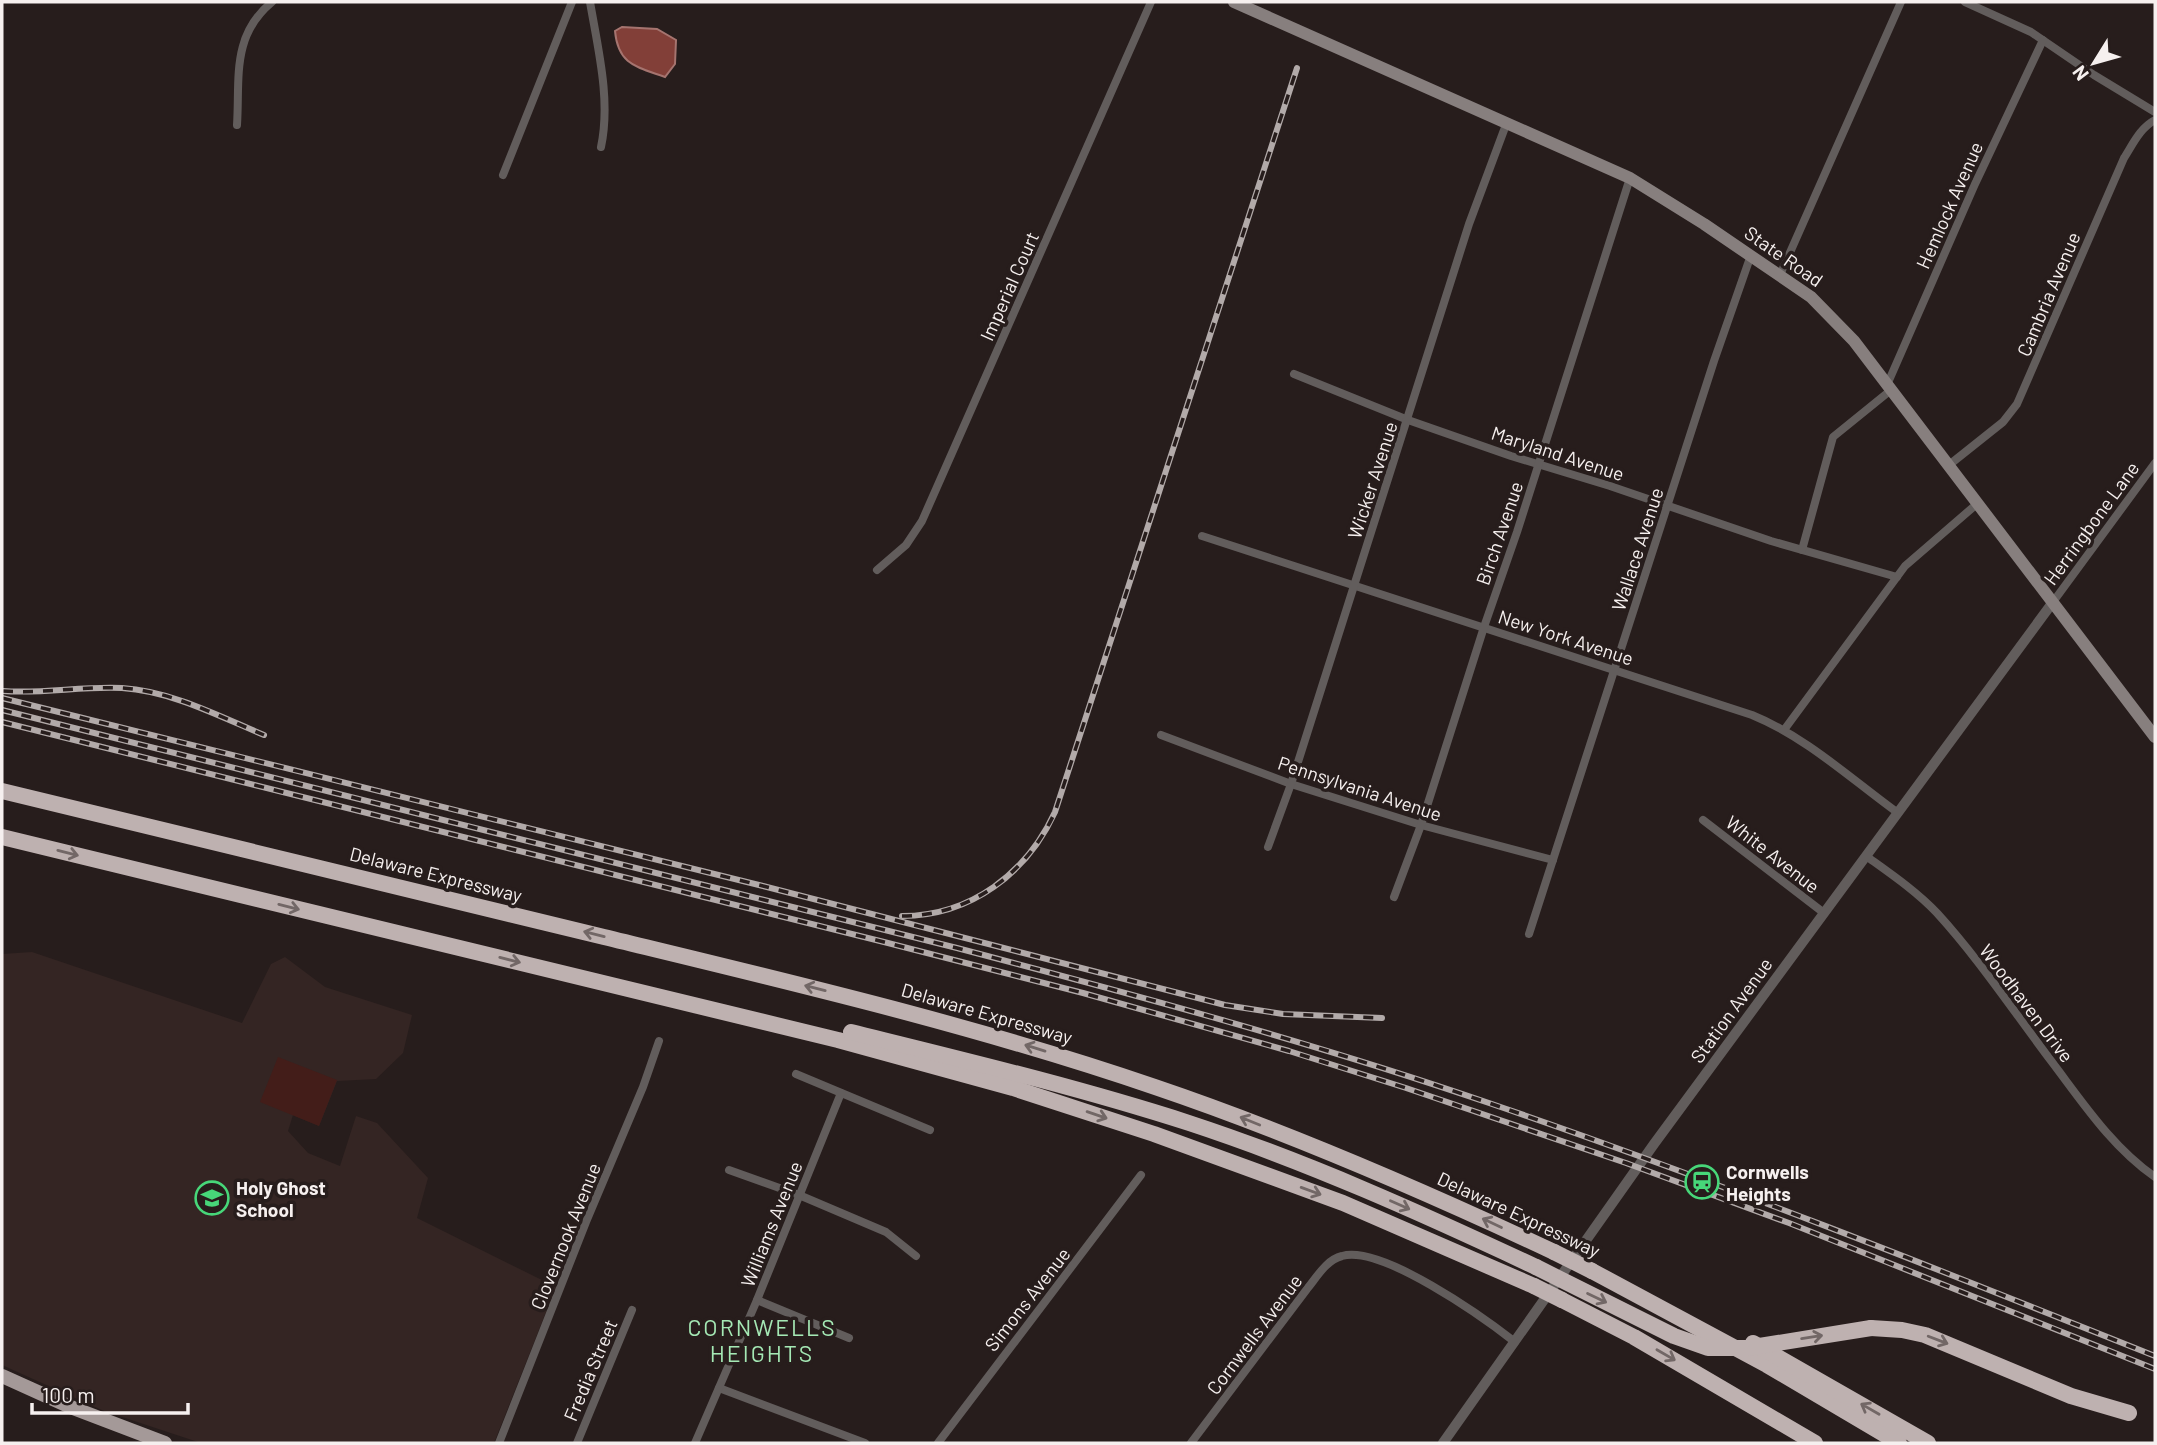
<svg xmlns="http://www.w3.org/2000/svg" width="2157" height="1445" viewBox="0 0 2157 1445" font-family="Barlow,sans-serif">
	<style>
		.built { fill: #342523 }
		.green { fill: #431d19 }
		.water { fill: #823f38; stroke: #a5746f; stroke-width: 2 }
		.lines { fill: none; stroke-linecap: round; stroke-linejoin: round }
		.minor { stroke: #625d5c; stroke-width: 8 }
		.tertiary { stroke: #625d5c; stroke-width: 10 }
		.secondary { stroke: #877f7e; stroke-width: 12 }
		.primary { stroke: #a49998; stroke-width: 14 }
		.motorway { stroke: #beb1b0; stroke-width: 16 }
		.rail-casing { stroke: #b2aaa9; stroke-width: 6 }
		.rail { stroke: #271d1c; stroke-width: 3.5; stroke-dasharray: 10; stroke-linecap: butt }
		.motorway-bridge { stroke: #beb1b0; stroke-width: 16 }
		.oneway { stroke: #726766 }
		.labels { text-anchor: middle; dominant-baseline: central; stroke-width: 7; stroke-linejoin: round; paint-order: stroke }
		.street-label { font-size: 19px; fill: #f6f0ef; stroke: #271d1c }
		.poi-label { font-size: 19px; font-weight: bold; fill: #f6f0ef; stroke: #271d1c; text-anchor: start }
		.quarter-label { font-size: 23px; letter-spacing: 2px; fill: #a5e9b5; stroke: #271d1c }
	</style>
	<rect width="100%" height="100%" fill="#271d1c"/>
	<polygon class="built" points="32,952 242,1023 271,964 285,957 325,987 412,1015 403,1053 376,1079 337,1081 319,1126 293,1115 288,1131 308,1153 340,1166 356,1116 377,1123 428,1178 417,1218 556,1287 494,1443 201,1443 104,1411 2,1365 2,954"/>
	<polygon class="green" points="278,1057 337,1080 319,1126 260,1102"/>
	<path class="water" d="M622 27 657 29 676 40 675 64 665 77C637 67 618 65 615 31Z"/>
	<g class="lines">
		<g class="minor">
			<path d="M590 2C598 49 611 100 601 147"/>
			<polyline points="1965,2 2031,32 2094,75 2155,112"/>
			<path d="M237 125C240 78 231 36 272 2"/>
			<polyline points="503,175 572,2"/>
			<polyline points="1780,275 1901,2"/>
			<polyline points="1294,374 1408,420 1511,456 1610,486 1771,541 1897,577"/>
			<polyline points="1887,385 1975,184 2043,40"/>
			<path d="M1949 465 2003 422 2017 404 2124 158C2133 144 2140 128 2155 120"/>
			<path d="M1202 536 1752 715C1806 737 1851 779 1898 813"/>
			<polyline points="1802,550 1833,437 1891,390"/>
			<polyline points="877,570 906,545 922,521 1151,2"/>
			<polyline points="2053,602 2155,463"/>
			<polyline points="1784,730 1905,566 1978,503"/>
			<polyline points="1161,735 1291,784 1421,825 1553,860"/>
			<polyline points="1703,820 1824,913"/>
			<polyline points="1268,847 1291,784 1469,224 1507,122"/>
			<path d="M1866 856C1891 874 1916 891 1937 913 1979 959 2014 1012 2052 1062 2083 1103 2112 1147 2155 1177"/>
			<polyline points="1394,897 1421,825 1484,627 1517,532 1630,178"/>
			<polyline points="1529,934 1714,361 1751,255"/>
			<polyline points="796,1074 930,1130"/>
			<polyline points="729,1170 799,1195 886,1232 916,1256"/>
			<polyline points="757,1300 849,1338"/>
			<polyline points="719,1388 865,1443"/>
			<polyline points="499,1443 586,1222 643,1087 659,1041"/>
			<polyline points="577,1443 632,1310"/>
			<polyline points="695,1443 757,1300 841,1093"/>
			<polyline points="938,1443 1141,1175"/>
			<path d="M1191 1443 1307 1289C1317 1277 1326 1260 1342 1256 1382 1245 1483 1317 1515 1342"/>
		</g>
		<polyline class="tertiary" points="1443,1443 1654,1144 2053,602"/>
		<polyline class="secondary" points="1234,2 1630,178 1704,224 1811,297 1854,341 2155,737"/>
		<polyline class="primary" points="2,1376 73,1408 165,1443"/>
		<g class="motorway">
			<path d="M2 791C203 840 403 888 604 937 789 982 974 1025 1155 1087 1291 1133 1424 1191 1554 1252"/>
			<polyline points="2,837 838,1040 1013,1088 1154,1134 1343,1203 1534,1286"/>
			<path d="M851 1032C964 1060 1077 1087 1189 1123 1308 1162 1423 1214 1536 1267"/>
			<polyline points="1592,1271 1767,1365 1899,1443"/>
			<polyline points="1562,1300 1634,1337 1815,1443"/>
			<polyline points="1871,1328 1902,1330 1925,1335 2071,1396 2129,1413"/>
			<polyline points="1753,1343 1928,1443"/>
		</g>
		<defs>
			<g id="rail">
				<path d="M3 691C43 694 82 686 122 688 171 691 219 716 264 735"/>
				<polyline points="2,698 763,886 1225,1005 1283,1014 1382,1018"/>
				<path d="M2 710 957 948C1136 995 1314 1043 1489 1103 1714 1180 1935 1268 2155 1356"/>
				<polyline points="2,722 884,942 1083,993 1289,1051 1406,1088 1626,1163 1789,1223 2155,1369"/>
				<path d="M902 916C971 916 1027 873 1055 812L1297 68"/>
			</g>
		</defs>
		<use href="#rail" class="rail-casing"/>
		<use href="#rail" class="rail"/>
		<g class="motorway-bridge">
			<polyline points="1554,1252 1592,1271"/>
			<polyline points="1536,1267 1674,1336 1708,1348 1747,1348 1871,1328"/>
			<polyline points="1534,1286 1562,1300"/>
		</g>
	</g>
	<defs><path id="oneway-shaft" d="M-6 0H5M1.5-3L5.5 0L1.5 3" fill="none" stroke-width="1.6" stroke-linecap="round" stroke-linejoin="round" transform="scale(1.75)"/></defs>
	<g class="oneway">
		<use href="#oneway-shaft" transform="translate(68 853) rotate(14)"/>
		<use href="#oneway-shaft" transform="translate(289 907) rotate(14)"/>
		<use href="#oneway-shaft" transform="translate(594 934) rotate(-166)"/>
		<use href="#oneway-shaft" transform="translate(510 960) rotate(14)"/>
		<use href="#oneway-shaft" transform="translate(815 988) rotate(-166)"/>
		<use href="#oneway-shaft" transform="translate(1035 1048) rotate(-163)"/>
		<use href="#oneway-shaft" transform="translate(1097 1115) rotate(19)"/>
		<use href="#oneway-shaft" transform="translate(1250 1121) rotate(-158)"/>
		<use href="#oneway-shaft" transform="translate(1311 1191) rotate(20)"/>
		<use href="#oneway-shaft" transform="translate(1400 1205) rotate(24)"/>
		<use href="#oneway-shaft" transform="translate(1492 1223) rotate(-155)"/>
		<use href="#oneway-shaft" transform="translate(1597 1298) rotate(26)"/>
		<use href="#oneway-shaft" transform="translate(1812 1337) rotate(-9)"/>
		<use href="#oneway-shaft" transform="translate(1938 1340) rotate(21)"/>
		<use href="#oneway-shaft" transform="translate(1666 1355) rotate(30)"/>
		<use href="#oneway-shaft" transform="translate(1870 1409) rotate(-150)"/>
	</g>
	<defs>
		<symbol id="station-ring" viewBox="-11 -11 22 22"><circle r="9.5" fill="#271d1c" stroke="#47d779" stroke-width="1.5"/><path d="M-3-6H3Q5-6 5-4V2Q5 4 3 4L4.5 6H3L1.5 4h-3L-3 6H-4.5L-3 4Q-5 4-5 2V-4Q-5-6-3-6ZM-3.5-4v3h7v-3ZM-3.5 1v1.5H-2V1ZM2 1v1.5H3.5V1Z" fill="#47d779"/></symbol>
		<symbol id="school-ring" viewBox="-11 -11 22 22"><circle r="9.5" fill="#271d1c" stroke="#47d779" stroke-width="1.5"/><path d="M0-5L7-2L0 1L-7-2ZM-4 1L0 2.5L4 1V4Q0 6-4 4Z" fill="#47d779"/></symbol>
	</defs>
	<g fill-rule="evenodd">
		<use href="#station-ring" x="1683" y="1163" width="38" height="38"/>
		<use href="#school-ring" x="193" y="1179" width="38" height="38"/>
	</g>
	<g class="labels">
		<g class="street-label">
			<text transform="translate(1949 205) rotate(-66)">Hemlock Avenue</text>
			<text transform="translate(1784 256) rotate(35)">State Road</text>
			<text transform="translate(1009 286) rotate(-66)">Imperial Court</text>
			<text transform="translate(2048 294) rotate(-67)">Cambria Avenue</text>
			<text transform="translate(1558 453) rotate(18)">Maryland Avenue</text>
			<text transform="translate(1372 480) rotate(-72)">Wicker Avenue</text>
			<text transform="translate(2091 523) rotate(-54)">Herringbone Lane</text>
			<text transform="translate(1499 533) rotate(-71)">Birch Avenue</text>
			<text transform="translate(1637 549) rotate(-72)">Wallace Avenue</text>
			<text transform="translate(1566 637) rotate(18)">New York Avenue</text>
			<text transform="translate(1360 788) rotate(18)">Pennsylvania Avenue</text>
			<text transform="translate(1773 854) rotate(38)">White Avenue</text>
			<text transform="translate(436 874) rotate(14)">Delaware Expressway</text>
			<text transform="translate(2027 1003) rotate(53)">Woodhaven Drive</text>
			<text transform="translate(1731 1010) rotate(-54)">Station Avenue</text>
			<text transform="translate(987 1013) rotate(16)">Delaware Expressway</text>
			<text transform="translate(1519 1214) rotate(25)">Delaware Expressway</text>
			<text transform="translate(771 1224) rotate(-68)">Williams Avenue</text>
			<text transform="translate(565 1236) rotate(-68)">Clovernook Avenue</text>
			<text transform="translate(1027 1299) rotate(-52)">Simons Avenue</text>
			<text transform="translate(1254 1334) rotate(-53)">Cornwells Avenue</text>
			<text transform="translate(590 1370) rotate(-67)">Fredia Street</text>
		</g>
		<g class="poi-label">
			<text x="1726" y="1171">Cornwells<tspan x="1726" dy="22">Heights</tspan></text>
			<text x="236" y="1187">Holy Ghost<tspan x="236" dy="22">School</tspan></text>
		</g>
		<g class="quarter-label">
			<text x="762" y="1327">CORNWELLS<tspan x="762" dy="26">HEIGHTS</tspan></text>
		</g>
	</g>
	<rect width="2157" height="1445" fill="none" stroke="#f6f0ef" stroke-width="7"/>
	<g transform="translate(2094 63) rotate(233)" stroke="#271d1c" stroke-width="5" paint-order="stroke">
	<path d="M0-5L12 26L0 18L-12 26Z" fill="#f6f0ef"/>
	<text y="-10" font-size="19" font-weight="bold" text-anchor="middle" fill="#f6f0ef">N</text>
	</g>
	<path d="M32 1403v10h156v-10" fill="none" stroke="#f6f0ef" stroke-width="3.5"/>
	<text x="42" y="1403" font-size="21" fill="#f6f0ef" stroke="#271d1c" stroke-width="5" paint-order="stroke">100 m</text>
</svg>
